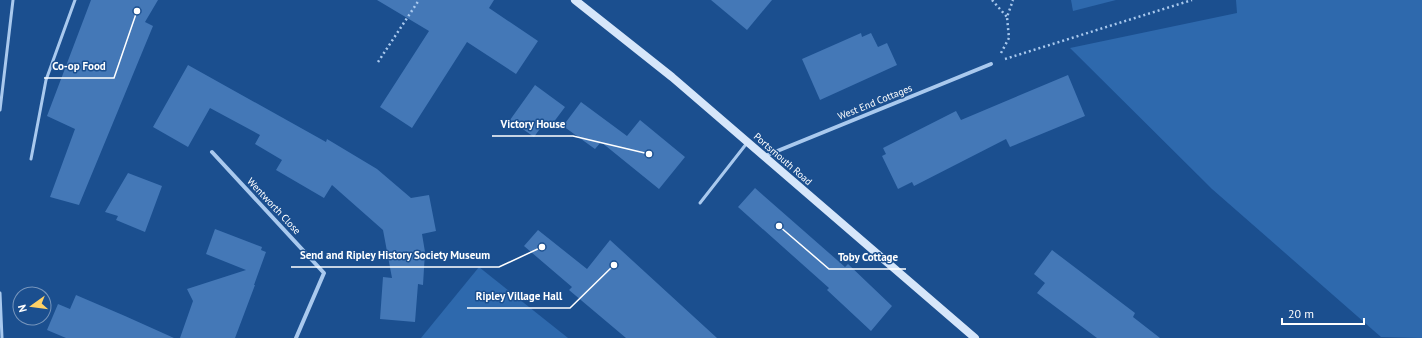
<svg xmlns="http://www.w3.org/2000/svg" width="1422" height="338" viewBox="0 0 1422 338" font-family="'PT Sans',sans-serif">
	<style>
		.green { fill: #2e69ad }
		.building { fill: #4478b7 }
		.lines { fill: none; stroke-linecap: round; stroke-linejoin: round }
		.path { stroke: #a9c9ee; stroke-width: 2.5; stroke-dasharray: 2 3; stroke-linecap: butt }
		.service { stroke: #a9c9ee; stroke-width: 3 }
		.minor { stroke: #a9c9ee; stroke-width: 4 }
		.secondary { stroke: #d6e6fa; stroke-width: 8 }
		.labels { text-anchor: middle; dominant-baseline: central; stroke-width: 3; stroke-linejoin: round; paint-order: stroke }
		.street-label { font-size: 10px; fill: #fff; stroke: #1b4f8f }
		.leader { fill: none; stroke: #fff; stroke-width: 1.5 }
		.callout-dot { fill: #fff; stroke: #1b4f8f; stroke-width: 1.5 }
		.callout-label { font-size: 11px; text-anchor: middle; font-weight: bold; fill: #fff; stroke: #1b4f8f; stroke-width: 3; stroke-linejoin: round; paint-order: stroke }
	</style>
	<rect width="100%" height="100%" fill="#1b4f8f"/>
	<g class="green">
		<polygon points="1071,0 1116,0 1073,11"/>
		<polygon points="1236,0 1422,0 1422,338 1381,337 1212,189 1070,48 1237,13"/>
		<polygon points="479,267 568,338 421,338"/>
	</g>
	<g class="building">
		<polygon points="91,0 158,0 145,22 153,26 79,205 50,197 75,129 47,116"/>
		<polygon points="377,0 494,0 489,8 538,41 516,74 467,42 412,128 380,107 429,31"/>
		<polygon points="711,0 772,0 747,30"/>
		<polygon points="861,33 862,37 871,33 878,47 887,43 897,65 820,100 802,59"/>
		<polygon points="188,65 326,142 327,139 377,169 411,198 429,195 436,231 422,234 425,252 423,285 418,284 415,322 380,319 383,277 392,278 383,230 332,185 324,198 276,170 282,160 255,144 260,135 210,108 188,147 153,127"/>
		<polygon points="1068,75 1085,116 1010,147 1006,139 914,186 912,182 898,189 882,156 886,154 883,148 956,111 961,120"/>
		<polygon points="535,85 565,107 550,127 544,123 534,137 510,120"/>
		<polygon points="581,102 627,136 640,120 685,157 659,189 601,142 595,149 563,126"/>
		<polygon points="128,173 162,186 145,232 116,220 118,216 105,212"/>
		<polygon points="755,188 845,267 848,264 892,306 871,331 827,290 829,288 738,207"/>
		<polygon points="215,229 262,247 261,250 266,252 254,285 255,285 235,338 180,338 193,301 187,289 246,270 206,254"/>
		<polygon points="538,230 587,269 610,240 717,338 626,338 569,290 572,287 524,246"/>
		<polygon points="1052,250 1135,313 1133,317 1160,338 1097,338 1037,293 1045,283 1034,274"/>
		<polygon points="76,295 125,316 174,338 66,338 47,330 58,304 70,309"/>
	</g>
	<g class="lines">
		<g class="path">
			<polyline points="992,0 1007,17"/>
			<polyline points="1001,53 1009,38 1007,17 1013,0"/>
			<polyline points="1005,59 1192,0"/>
			<polyline points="378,62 419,0"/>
		</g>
		<g class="service">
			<polyline points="0,110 13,0"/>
			<polyline points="31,159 46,80 75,0"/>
			<polyline points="700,203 747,143"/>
			<polyline points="0,293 2,338"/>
		</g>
		<g class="minor">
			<polyline points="212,152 324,273 296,338"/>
			<polyline points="765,156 991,64"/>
		</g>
		<polyline class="secondary" points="575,0 672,77 975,338"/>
	</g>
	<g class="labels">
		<g class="street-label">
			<text transform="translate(875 102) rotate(-22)">West End Cottages</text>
			<text transform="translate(783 159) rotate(41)">Portsmouth Road</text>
			<text transform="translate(274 206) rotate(47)">Wentworth Close</text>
		</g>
	</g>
	<path class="leader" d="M137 11L114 78H44M649 154L573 136H492M542 247L499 267H291M779 226L829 269H906M614 265L570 308H467"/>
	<g class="callout-dot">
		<circle cx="137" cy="11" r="4"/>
		<circle cx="649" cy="154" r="4"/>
		<circle cx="542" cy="247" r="4"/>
		<circle cx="779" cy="226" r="4"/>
		<circle cx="614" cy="265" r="4"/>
	</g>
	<g class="callout-label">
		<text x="79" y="70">Co-op Food</text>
		<text x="533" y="128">Victory House</text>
		<text x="395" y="259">Send and Ripley History Society Museum</text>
		<text x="868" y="261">Toby Cottage</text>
		<text x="519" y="300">Ripley Village Hall</text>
	</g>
	<g transform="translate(32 306) rotate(256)"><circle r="19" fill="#1b4f8f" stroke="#7695bc"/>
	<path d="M0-3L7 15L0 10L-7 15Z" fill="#ffd166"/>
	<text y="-6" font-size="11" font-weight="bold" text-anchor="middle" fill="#ffffff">N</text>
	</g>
	<path d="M1282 318v6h82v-6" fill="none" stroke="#ffffff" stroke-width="2"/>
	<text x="1288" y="318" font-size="12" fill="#ffffff" stroke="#1b4f8f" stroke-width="3" paint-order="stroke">20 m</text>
</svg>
